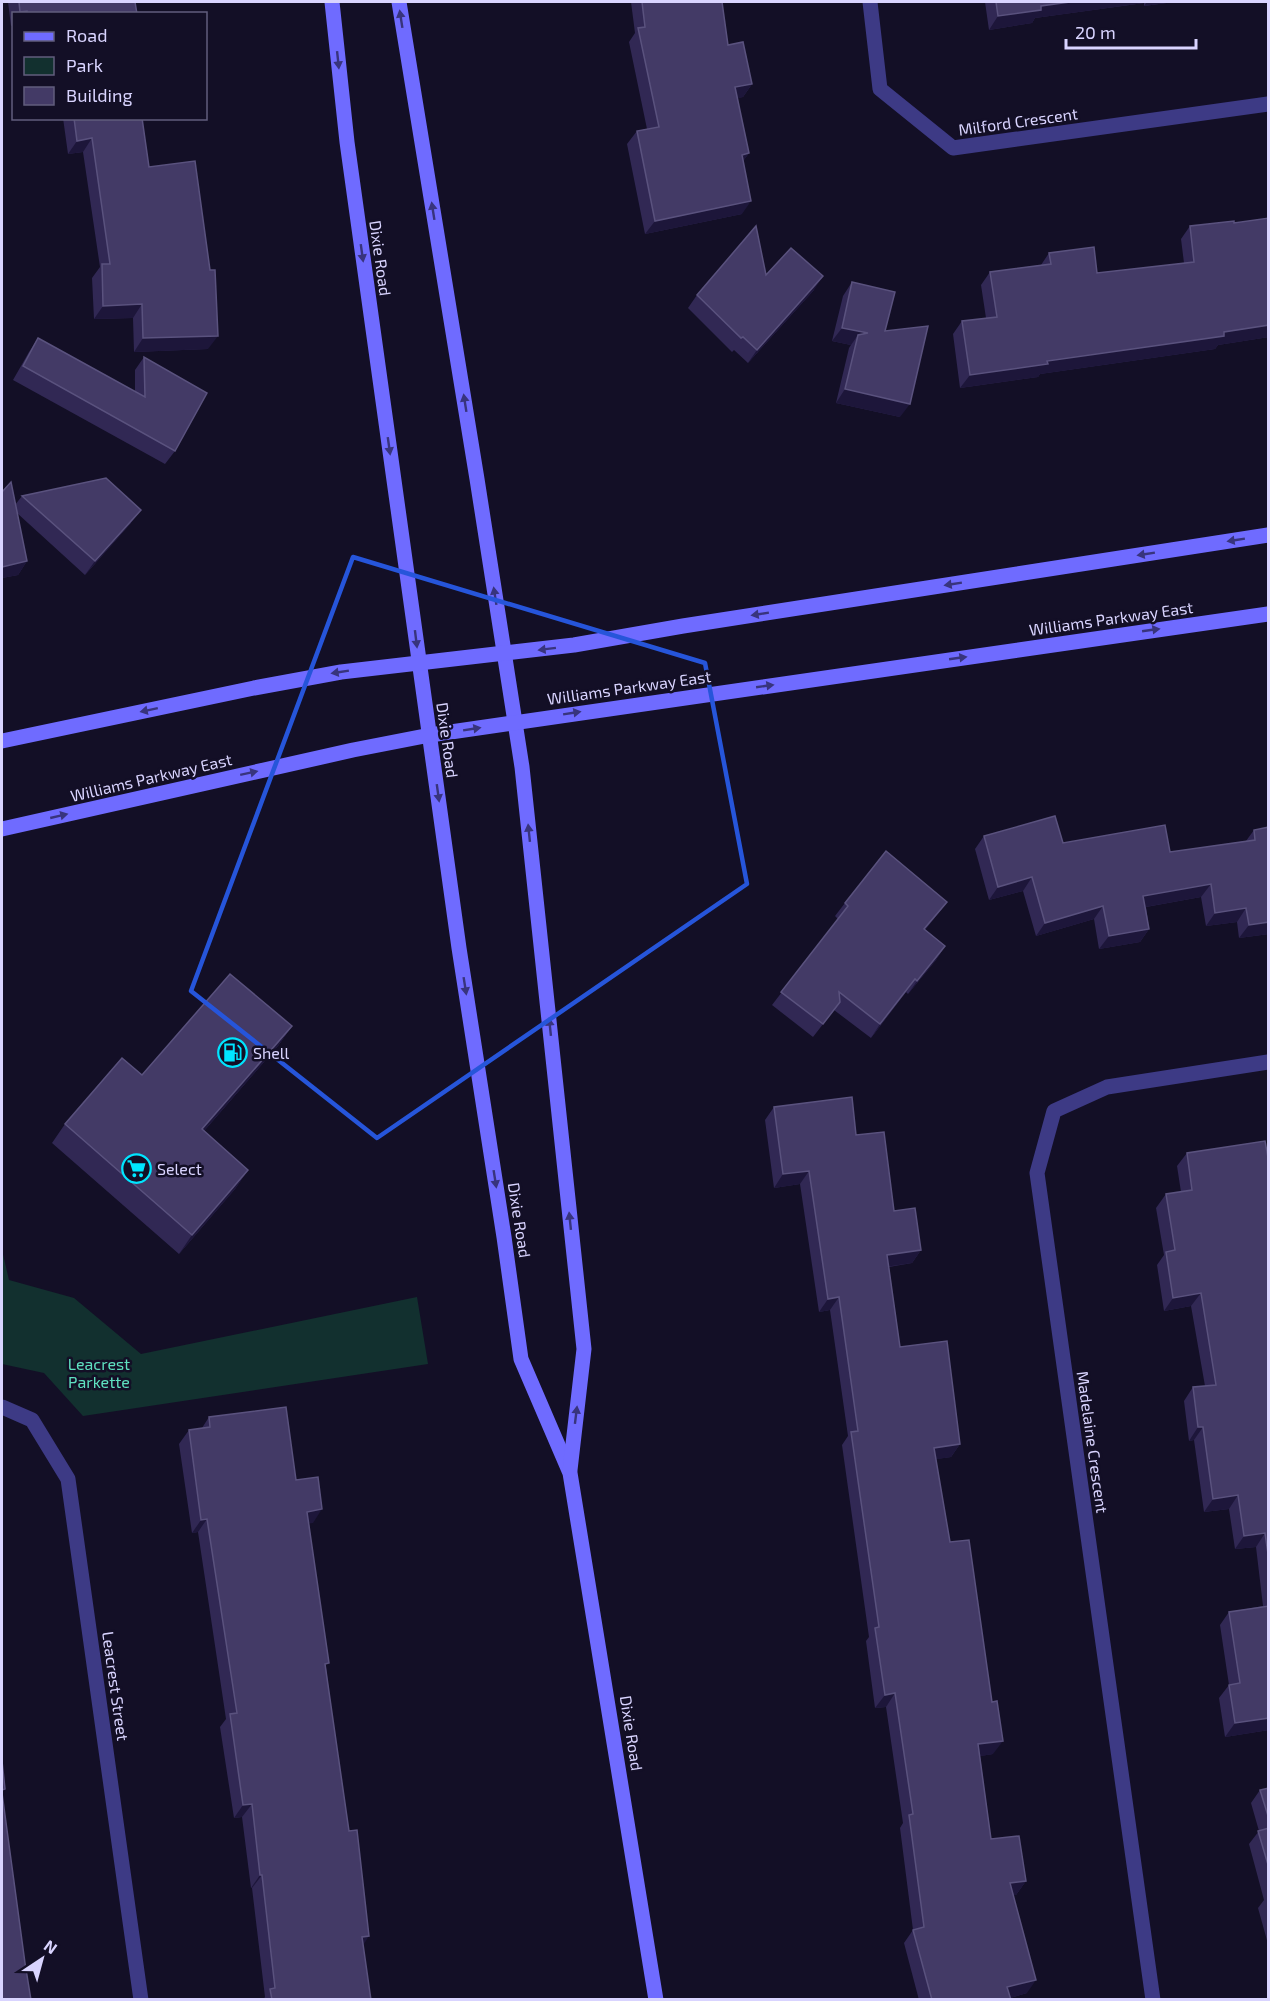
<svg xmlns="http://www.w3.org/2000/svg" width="1270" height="2001" viewBox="0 0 1270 2001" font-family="'Exo 2',sans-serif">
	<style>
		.green { fill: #12302f }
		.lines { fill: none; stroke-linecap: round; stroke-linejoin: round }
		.street { stroke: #3d3a85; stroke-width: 15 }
		.secondary { stroke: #6f6bff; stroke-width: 15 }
		.wall { fill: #312854 }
		.shaded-wall { fill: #1d163a }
		.building { fill: #433a66; stroke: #5a527e; stroke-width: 1.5 }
		.oneway { fill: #38347d }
		.marked { fill: none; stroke: #2655da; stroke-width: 4.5; stroke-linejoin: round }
		.labels { text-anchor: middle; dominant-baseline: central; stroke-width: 5; stroke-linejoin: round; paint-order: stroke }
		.street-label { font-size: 16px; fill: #d9d4ff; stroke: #130f26 }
		.poi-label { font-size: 16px; fill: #d9d4ff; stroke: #130f26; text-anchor: start }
		.park-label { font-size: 16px; fill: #5fe0c0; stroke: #130f26 }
	</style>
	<rect width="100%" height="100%" fill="#130f26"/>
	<polygon class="green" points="2,1250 9,1280 74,1298 141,1354 417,1297 428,1364 83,1416 44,1373 2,1364"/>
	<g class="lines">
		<g class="street">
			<polyline points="870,2 880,89 953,148 1268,104"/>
			<polyline points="2,1407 32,1420 68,1479 141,2000"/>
			<polyline points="1153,2000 1037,1173 1054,1111 1107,1087 1268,1062"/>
		</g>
		<g class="secondary">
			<polyline points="332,2 347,142 459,948 504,1237 521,1359 570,1473 656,2000"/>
			<polyline points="399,2 477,479 522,767 584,1349 570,1470"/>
			<polyline points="2,741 254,688 341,672 574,645 683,626 1268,535"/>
			<polyline points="2,829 353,750 430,735 1268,614"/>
		</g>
	</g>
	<g class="wall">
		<polygon points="8,2 135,2 137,14 14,14 14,25 11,26"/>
		<polygon points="631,2 722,2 728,45 752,84 743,97 737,98 749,153 743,161 742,214 645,234 627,144 637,131 647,129 629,42 635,33"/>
		<polygon points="985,2 1174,2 1144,6 1144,3 1035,18 1032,23 989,30"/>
		<polygon points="63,118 142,118 149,167 208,349 134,352 133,318 94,319 92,278 100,267 83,152 68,154"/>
		<polygon points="1269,218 1269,337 1218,345 1215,349 1040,374 1038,377 960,388 953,334 962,321 986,318 981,285 990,272 1041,265 1049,253 1097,273 1184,263 1181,239 1190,226 1234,223"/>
		<polygon points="766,275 814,290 748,363 734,350 732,352 688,308 697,295"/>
		<polygon points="852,282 885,331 900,417 836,403 849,348 851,345 832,341 843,296"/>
		<polygon points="38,338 135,392 135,370 144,357 175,451 165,464 13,380 29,352"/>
		<polygon points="2,492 15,505 22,496 131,523 85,575 17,513 27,561 18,575 2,578"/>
		<polygon points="1254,830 1269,934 1239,938 1237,922 1206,926 1201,897 1146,907 1149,929 1140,942 1099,949 1094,919 1036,936 1023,891 989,900 975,849 984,836 1170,852 1246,841"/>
		<polygon points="947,902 925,930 945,946 936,960 908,994 906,992 871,1038 834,1010 813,1037 772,1005 838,919 835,916 845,903"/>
		<polygon points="292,1026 278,1046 204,1131 248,1170 235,1189 179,1254 52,1143 65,1124 142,1075"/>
		<polygon points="774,1107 856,1135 894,1211 921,1250 912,1263 889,1267 900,1347 960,1444 951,1457 936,1459 950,1542 993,1754 980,1756 991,1839 1026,1881 1016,1895 1013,1895 1027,1993 1010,1998 1011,2000 919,2000 904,1943 913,1930 900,1828 903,1823 886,1707 875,1708 866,1641 869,1637 842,1445 848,1436 830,1310 819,1312 800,1184 774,1188 765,1120"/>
		<polygon points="1187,1153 1269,1163 1269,1730 1225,1737 1219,1698 1229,1685 1220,1625 1229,1612 1263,1606 1256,1547 1235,1549 1229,1509 1204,1512 1194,1440 1189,1441 1184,1401 1193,1387 1205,1386 1191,1306 1164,1311 1157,1265 1164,1255 1156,1208 1166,1194 1181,1192 1177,1166"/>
		<polygon points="209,1417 296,1480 313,1523 309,1523 326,1668 363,1945 371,2000 263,2000 265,1997 252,1888 251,1888 242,1817 234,1818 220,1727 226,1719 198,1532 192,1533 179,1444 189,1430 202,1428"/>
		<polygon points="1269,1788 1268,1944 1258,1908 1264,1900 1249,1844 1259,1831 1251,1803 1260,1790"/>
	</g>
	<g class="shaded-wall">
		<polygon points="1070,2 1145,2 1144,3 1035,18 1032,23 989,30 998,16 1041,6"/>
		<polygon points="1147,2 1174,2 1144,6"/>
		<polygon points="752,84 743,97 726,101 735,87"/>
		<polygon points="92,138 83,152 68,154 77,141"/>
		<polygon points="749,153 739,167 742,155"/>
		<polygon points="751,201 742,214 645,234 655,221"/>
		<polygon points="823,276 814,290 748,363 757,350"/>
		<polygon points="142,304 133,318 94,319 103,306"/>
		<polygon points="1269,325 1269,337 1218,345 1215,349 1040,374 1038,377 960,388 970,375 1047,361"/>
		<polygon points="842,328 868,333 858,335 851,345 832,341"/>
		<polygon points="218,336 208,349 134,352 143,338"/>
		<polygon points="845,389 910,404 900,417 836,403"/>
		<polygon points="141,510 131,523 85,575 95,561"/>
		<polygon points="27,561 18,575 2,578 2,567"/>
		<polygon points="1032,877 1023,891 989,900 998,887"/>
		<polygon points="1211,884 1201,897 1134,909 1143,896"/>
		<polygon points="947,902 937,915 915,942 924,929"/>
		<polygon points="1103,906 1094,919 1036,936 1045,923"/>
		<polygon points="1246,908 1237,922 1206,926 1215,913"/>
		<polygon points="1269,922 1269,934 1239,938 1249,925"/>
		<polygon points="1149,929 1140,942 1099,949 1109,936"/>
		<polygon points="945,946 936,960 908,994 917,981"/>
		<polygon points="915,979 906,992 871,1038 880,1024"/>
		<polygon points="292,1026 278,1046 189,1148 202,1129"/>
		<polygon points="248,1170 235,1189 179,1254 192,1235"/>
		<polygon points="809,1171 800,1184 774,1188 783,1174"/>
		<polygon points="921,1250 912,1263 878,1268 887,1255"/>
		<polygon points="1201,1293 1191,1306 1164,1311 1173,1298"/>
		<polygon points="839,1297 830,1310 819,1312 828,1299"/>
		<polygon points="1198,1427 1203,1427 1194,1440 1189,1441"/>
		<polygon points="960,1444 951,1457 925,1461 934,1448"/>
		<polygon points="1238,1495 1229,1509 1204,1512 1213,1499"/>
		<polygon points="322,1509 313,1523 297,1525 307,1512"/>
		<polygon points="207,1519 198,1532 192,1533 201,1520"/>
		<polygon points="1265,1533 1256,1547 1235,1549 1244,1536"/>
		<polygon points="895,1693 886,1707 875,1708 885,1695"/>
		<polygon points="1269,1718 1269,1730 1225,1737 1235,1723"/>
		<polygon points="1003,1741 993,1754 969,1758 978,1744"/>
		<polygon points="252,1804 242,1817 234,1818 243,1805"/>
		<polygon points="260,1875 262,1875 252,1888 251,1888"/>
		<polygon points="1026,1881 1016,1895 1001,1897 1010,1883"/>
		<polygon points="369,1936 360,1950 362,1937"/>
		<polygon points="1036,1980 1027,1993 1003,2000 1007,1987"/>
	</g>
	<g class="building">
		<polygon points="19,2 135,2 137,14 27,14 27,11 20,12"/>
		<polygon points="642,2 722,2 728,45 743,42 752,84 735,87 749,153 742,155 751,201 655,221 637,131 659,127 638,28 645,27"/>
		<polygon points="996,2 1070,2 1041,6 1041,10 998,16"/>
		<polygon points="74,118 142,118 149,167 195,161 210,270 215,270 218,336 143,338 142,304 103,306 102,264 110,264 92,138 77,141"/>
		<polygon points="1269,218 1269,325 1224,332 1224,336 1047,361 1048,364 970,375 962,321 997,317 990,272 1051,264 1049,253 1094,247 1097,273 1194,262 1190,226 1234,221 1234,223"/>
		<polygon points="756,226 766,275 791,248 823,276 757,350 743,337 741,338 697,295"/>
		<polygon points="852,282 895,292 885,331 928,326 910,404 845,389 858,335 868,333 842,328"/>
		<polygon points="38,338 145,397 144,357 207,393 175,451 23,366"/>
		<polygon points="106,478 141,510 95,561 22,496"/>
		<polygon points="11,482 27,561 2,567 2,492"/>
		<polygon points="1055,816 1063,843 1165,825 1170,852 1255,840 1254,830 1269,827 1269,922 1249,925 1246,908 1215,913 1211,884 1143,896 1149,929 1109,936 1103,906 1045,923 1032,877 998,887 984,836"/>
		<polygon points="886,851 947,902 924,929 945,946 917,981 915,979 880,1024 839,992 840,1002 823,1024 781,992 848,906 845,903"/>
		<polygon points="230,974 292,1026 202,1129 248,1170 192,1235 65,1124 122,1058 142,1075"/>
		<polygon points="852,1097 856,1135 884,1132 894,1211 915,1208 921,1250 887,1255 900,1347 947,1341 960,1444 934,1448 950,1542 969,1540 992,1702 997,1701 1003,1741 978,1744 991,1839 1019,1836 1026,1881 1010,1883 1036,1980 1007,1987 1011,2000 932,2000 913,1930 924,1927 909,1815 913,1814 895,1693 885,1695 875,1628 879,1627 851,1432 858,1431 839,1297 828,1299 809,1171 783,1174 774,1107"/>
		<polygon points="1265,1141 1269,1163 1269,1561 1265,1533 1244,1536 1238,1495 1213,1499 1203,1427 1198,1427 1193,1387 1216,1385 1201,1293 1173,1298 1166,1252 1175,1250 1166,1194 1192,1190 1187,1153"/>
		<polygon points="286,1407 296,1480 318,1477 322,1509 307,1512 329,1663 325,1664 349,1831 357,1830 369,1936 362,1937 371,2000 272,2000 270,1989 275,1988 262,1875 260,1875 252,1804 243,1805 230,1714 237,1713 207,1519 201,1520 189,1430 210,1427 209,1417"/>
		<polygon points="1269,1606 1269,1718 1235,1723 1229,1685 1240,1683 1229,1612"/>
		<polygon points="2,1761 5,1789 2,1790"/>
		<polygon points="1269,1788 1269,1819 1260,1790"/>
		<polygon points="2,1793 25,1963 31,2000 2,2000"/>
		<polygon points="1269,1828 1269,1868 1258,1831"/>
	</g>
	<defs><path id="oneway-solid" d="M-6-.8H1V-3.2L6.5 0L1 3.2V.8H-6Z" transform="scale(1.5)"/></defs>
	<g class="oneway">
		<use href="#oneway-solid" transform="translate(401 19) rotate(-99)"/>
		<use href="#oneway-solid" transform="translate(338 60) rotate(84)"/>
		<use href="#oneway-solid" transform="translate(433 211) rotate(-99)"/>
		<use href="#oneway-solid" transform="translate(362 253) rotate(82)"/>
		<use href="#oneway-solid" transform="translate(465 403) rotate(-99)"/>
		<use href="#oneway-solid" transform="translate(389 446) rotate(82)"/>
		<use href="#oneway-solid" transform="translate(1236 540) rotate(171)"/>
		<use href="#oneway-solid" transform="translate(1146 554) rotate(171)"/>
		<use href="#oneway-solid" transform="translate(953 584) rotate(171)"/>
		<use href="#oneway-solid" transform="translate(495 596) rotate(-99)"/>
		<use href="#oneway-solid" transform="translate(760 614) rotate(171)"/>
		<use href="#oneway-solid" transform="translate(1151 630) rotate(-8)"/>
		<use href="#oneway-solid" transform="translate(416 639) rotate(83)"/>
		<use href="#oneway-solid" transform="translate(547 649) rotate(173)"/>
		<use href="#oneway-solid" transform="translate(958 658) rotate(-8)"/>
		<use href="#oneway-solid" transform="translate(340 672) rotate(171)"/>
		<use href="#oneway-solid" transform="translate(765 686) rotate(-8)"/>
		<use href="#oneway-solid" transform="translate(149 710) rotate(168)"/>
		<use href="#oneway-solid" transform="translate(572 713) rotate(-9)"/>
		<use href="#oneway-solid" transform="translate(472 729) rotate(-9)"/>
		<use href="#oneway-solid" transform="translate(249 773) rotate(-12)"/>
		<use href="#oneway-solid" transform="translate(438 793) rotate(82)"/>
		<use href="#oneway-solid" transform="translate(59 816) rotate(-13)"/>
		<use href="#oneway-solid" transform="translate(529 833) rotate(-96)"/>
		<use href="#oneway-solid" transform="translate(465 986) rotate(81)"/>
		<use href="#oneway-solid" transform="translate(550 1027) rotate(-96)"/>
		<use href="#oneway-solid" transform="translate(495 1179) rotate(81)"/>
		<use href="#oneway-solid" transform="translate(570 1221) rotate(-96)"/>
		<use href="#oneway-solid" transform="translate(576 1415) rotate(-83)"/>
	</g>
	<path class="marked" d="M353 557 705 663 747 884 377 1138 191 991Z"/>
	<defs>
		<symbol id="fuel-ring" viewBox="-11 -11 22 22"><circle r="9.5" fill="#130f26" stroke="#00e5ff" stroke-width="1.5"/><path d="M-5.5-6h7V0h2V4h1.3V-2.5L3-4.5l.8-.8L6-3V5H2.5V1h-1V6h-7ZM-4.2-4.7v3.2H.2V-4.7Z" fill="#00e5ff"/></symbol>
		<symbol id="supermarket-ring" viewBox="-11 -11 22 22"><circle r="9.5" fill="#130f26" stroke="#00e5ff" stroke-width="1.5"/><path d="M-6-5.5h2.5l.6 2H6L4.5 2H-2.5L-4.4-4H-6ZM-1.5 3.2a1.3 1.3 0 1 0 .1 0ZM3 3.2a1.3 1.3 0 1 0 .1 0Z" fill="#00e5ff"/></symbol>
	</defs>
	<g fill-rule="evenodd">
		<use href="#fuel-ring" x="216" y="1036" width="33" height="33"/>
		<use href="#supermarket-ring" x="120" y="1152" width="33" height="33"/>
	</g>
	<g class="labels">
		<g class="street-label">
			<text transform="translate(1018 121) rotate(-8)">Milford Crescent</text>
			<text transform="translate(381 258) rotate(82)">Dixie Road</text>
			<text transform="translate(1111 618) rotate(-8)">Williams Parkway East</text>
			<text transform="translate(629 687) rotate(-8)">Williams Parkway East</text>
			<text transform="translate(448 740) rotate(82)">Dixie Road</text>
			<text transform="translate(151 777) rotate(-13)">Williams Parkway East</text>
			<text transform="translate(520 1220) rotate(81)">Dixie Road</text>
			<text transform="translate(1093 1442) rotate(82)">Madelaine Crescent</text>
			<text transform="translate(116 1686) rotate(82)">Leacrest Street</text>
			<text transform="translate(632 1733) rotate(81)">Dixie Road</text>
		</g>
		<g class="poi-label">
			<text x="253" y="1052">Shell</text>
			<text x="157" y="1168">Select</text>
		</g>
		<g class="park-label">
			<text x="99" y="1363">Leacrest<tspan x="99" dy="18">Parkette</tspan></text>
		</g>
	</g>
	<rect width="1270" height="2001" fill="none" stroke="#d9d4ff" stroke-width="6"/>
	<rect x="12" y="12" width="195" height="108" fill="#130f26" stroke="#625e7d" stroke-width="1.5"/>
	<rect x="24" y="32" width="30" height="9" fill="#6f6bff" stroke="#625e7d" stroke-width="1.5"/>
	<text x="66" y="42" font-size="18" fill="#d9d4ff">Road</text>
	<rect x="24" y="57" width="30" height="18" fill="#12302f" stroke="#625e7d" stroke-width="1.5"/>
	<text x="66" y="72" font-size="18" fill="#d9d4ff">Park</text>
	<rect x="24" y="87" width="30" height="18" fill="#433a66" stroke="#625e7d" stroke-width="1.5"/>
	<text x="66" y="102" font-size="18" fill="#d9d4ff">Building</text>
	<g transform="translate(42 1959) rotate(36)" stroke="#130f26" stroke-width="4.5" paint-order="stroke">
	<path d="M0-4.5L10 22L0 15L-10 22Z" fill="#d9d4ff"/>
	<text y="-9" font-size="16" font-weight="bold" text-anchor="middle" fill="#d9d4ff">N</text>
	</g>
	<path d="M1066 39v9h130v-9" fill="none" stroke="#d9d4ff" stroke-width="3"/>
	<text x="1075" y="39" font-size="18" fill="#d9d4ff" stroke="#130f26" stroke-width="4.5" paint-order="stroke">20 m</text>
</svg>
